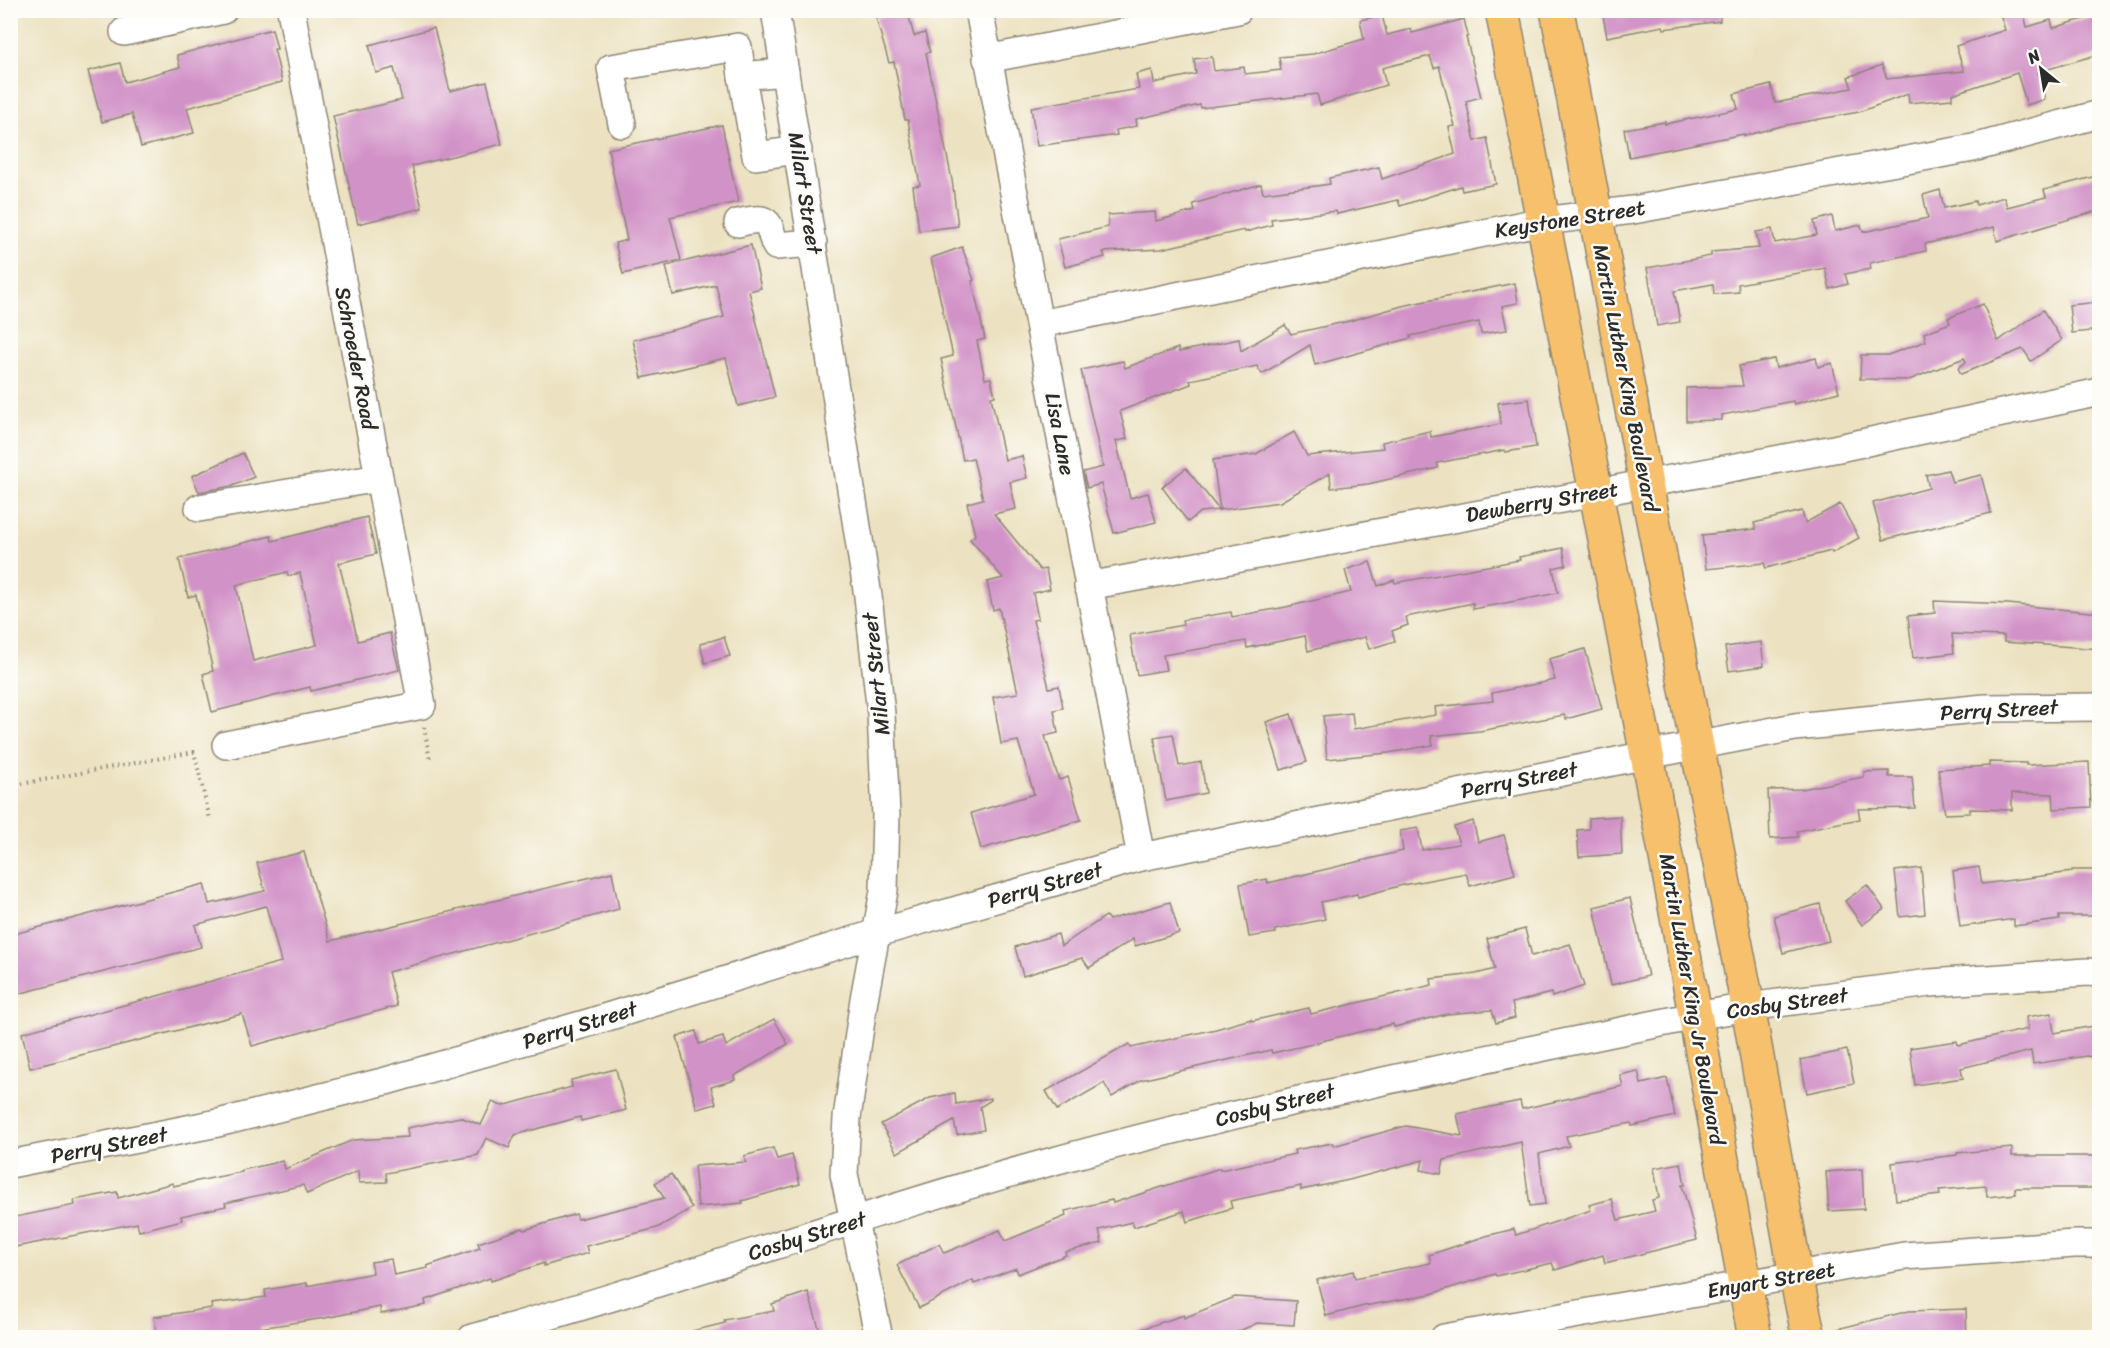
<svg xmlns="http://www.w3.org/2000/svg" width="2110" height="1348" viewBox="0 0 2110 1348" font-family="Sriracha,sans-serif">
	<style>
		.building { fill: #d192c7; fill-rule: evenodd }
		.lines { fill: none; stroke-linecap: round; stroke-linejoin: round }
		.minor-casing { stroke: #8c8676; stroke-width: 30 }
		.major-casing { stroke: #8c8676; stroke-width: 36 }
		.path { stroke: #8c8676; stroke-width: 4; stroke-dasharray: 1.5 4.5; stroke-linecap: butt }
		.minor { stroke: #fff; stroke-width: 27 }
		.major { stroke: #f7c06c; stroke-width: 33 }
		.labels { text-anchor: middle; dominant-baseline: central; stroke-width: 5; stroke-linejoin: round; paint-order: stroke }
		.street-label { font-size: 21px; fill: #2b2b2b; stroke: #fdfcf7 }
	</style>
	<rect width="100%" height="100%" fill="#fdfcf7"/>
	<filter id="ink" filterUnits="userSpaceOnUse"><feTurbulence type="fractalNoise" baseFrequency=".0167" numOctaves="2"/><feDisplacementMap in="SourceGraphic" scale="12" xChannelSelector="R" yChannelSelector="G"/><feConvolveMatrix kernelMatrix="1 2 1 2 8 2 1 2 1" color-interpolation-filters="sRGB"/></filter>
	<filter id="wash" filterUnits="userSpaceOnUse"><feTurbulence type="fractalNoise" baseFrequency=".008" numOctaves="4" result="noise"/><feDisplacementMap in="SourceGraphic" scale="24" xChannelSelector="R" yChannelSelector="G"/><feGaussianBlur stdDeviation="1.35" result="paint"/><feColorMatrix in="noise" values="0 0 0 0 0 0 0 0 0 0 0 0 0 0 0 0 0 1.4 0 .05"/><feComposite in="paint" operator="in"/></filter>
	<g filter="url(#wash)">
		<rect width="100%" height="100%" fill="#ece2c1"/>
		<g id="blocks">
			<g class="building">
				<polygon points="904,10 907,10 914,36 925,33 930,52 926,53 952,180 958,226 919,231 913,186 920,185 908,120 905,120 894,62 889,63 876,18"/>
				<polygon points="1602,10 1720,10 1720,21 1664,29 1663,26 1607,37"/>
				<polygon points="2011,10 2023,10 2027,27 2051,20 2053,28 2100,14 2100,54 2038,72 2045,99 2027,105 2017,73 1952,94 1952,99 1909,103 1908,94 1859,112 1781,126 1744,136 1744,134 1629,157 1624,129 1665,122 1665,124 1738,109 1734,94 1771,85 1775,103 1852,88 1848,77 1882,65 1887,79 1964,71 1956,46 2005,30 2000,14"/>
				<polygon points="1382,15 1387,35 1411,29 1412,33 1464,19 1468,36 1466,37 1481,97 1466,101 1475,141 1487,138 1496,184 1462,191 1461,186 1400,206 1398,200 1337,214 1336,211 1271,219 1272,225 1245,232 1244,230 1161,249 1103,252 1105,257 1065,267 1058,239 1108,227 1108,215 1155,212 1156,221 1195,211 1193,204 1261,184 1263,193 1330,184 1329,178 1379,167 1382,179 1455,154 1449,127 1455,126 1439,66 1434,68 1430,56 1382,68 1386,85 1320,105 1317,94 1201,108 1200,105 1136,119 1137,126 1116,130 1117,135 1037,146 1031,107 1139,89 1136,74 1152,70 1154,83 1196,74 1194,59 1212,57 1214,71 1244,67 1245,74 1281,70 1279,57 1313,54 1364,39 1360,20"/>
				<polygon points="434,28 450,91 487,82 502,144 412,166 422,208 358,224 333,116 402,100 394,68 376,73 369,45"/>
				<polygon points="272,29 277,49 274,49 282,82 187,108 194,133 141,147 132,114 102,122 88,71 120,63 125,82 180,67 177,55"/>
				<polygon points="722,125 738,202 670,217 681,260 623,274 615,243 627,240 608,149"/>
				<polygon points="2100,175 2100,210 1997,241 1994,227 1925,244 1926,251 1870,263 1871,269 1845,274 1848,284 1830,289 1825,268 1738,284 1739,292 1714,294 1713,284 1674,291 1680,322 1657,326 1647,268 1711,256 1711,252 1759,248 1756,232 1772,229 1775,243 1817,235 1814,221 1832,216 1835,231 1861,225 1863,232 1928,218 1923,195 1940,190 1944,208 1975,201 1976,205 2004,197 2007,207 2046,197 2044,190"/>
				<polygon points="751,245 761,288 749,291 775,397 738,406 726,358 642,378 633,340 724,317 716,285 673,295 666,266"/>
				<polygon points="962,247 974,280 972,281 985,339 977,341 985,379 991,378 995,396 991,397 1005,460 1022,456 1027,478 1010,482 1016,509 994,514 1040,570 1046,569 1050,589 1033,593 1038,619 1033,620 1049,688 1059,686 1063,708 1054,710 1058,733 1045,736 1059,780 1068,777 1081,820 981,849 971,813 1034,794 1018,741 1001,744 993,697 1018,693 999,608 993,610 987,582 1003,578 970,539 975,535 967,503 983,499 973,458 963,460 941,359 953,356 931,258"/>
				<polygon points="1515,283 1518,303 1502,306 1507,330 1481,334 1479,322 1410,336 1411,338 1315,365 1310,345 1262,374 1257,366 1190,380 1191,384 1120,411 1127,439 1116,441 1130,498 1148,493 1156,522 1114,533 1101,484 1087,488 1083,472 1103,467 1081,370 1123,361 1125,368 1178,348 1179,352 1239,339 1241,351 1285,325 1291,334 1349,321 1402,306"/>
				<polygon points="2100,302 2100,330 2072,333 2069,305"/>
				<polygon points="1983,304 1998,341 2043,310 2062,340 2031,361 2023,349 1961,374 1958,368 1966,362 1964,358 1909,380 1860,379 1861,355 1888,355 1926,341 1924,333 1950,323 1948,318"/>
				<polygon points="1816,358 1818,367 1832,363 1839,392 1794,404 1793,401 1722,415 1722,420 1686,421 1686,388 1743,386 1739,366 1774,359 1776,368"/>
				<polygon points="1529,399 1536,447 1505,452 1505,450 1437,463 1438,468 1368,484 1331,488 1330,473 1280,502 1220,510 1213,460 1256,454 1294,432 1307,456 1383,448 1382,442 1430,431 1431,437 1501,424 1498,403"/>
				<polygon points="243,453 254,477 232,486 199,492 192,476"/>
				<polygon points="1186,468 1219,510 1200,512 1188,522 1162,487"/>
				<polygon points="1948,470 1952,482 1981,475 1991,513 1883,540 1873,503 1929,488 1926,475"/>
				<polygon points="1840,504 1859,538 1832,553 1831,551 1766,568 1764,563 1706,569 1702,535 1756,529 1754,523 1802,511 1805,523"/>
				<path d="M367 517 376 554 339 563 358 641 390 633 399 670 311 691 310 687 212 712 203 674 213 671 196 595 188 597 179 559 271 536 272 541ZM287 572 288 576 300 573 317 645 253 661 236 585Z"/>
				<polygon points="1563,548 1566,565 1553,568 1558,593 1473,609 1473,603 1406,617 1408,625 1392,631 1395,641 1369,649 1365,637 1308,651 1305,636 1247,648 1246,641 1163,655 1166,670 1137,675 1130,635 1183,625 1182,620 1231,612 1232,617 1286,607 1351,592 1345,570 1370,562 1378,586 1394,580 1395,583 1520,560 1519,557"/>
				<polygon points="1934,601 2008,604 2100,613 2100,649 2004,642 2004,636 1952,634 1954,653 1913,658 1908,616 1935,613"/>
				<polygon points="724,637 730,656 705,663 700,644"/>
				<polygon points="1761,642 1764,666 1729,671 1725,647"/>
				<polygon points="1585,649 1602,709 1566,719 1564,715 1480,731 1431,736 1433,745 1388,753 1327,759 1323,716 1352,713 1354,729 1436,715 1435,707 1493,701 1492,693 1555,680 1549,659"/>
				<polygon points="1291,714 1307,762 1281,770 1266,722"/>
				<polygon points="1173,734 1179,766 1201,762 1206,793 1166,801 1154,737"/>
				<polygon points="1989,762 2026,763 2026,765 2089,762 2091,807 2054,809 2053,794 2012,793 2012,810 1970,809 1970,813 1945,814 1938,769 1989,766"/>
				<polygon points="1889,771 1889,777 1912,777 1915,808 1858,809 1860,819 1797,831 1798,837 1770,839 1768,790 1802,789 1864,777 1864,772"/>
				<polygon points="1620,816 1622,854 1579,857 1577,830 1589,829 1589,818"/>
				<polygon points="1473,821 1478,842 1504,835 1515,874 1470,886 1466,873 1403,885 1358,897 1357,894 1321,902 1325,919 1275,930 1276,933 1249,937 1240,884 1267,879 1268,883 1403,851 1400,831 1418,828 1422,850 1459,844 1454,827"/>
				<polygon points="304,852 330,941 612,872 619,909 388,972 397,1006 252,1046 242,1014 30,1068 22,1033 281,962 266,906 195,925 201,947 10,996 10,935 204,884 209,904 265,891 257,863"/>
				<polygon points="1979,867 1982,884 2072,872 2072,870 2100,870 2100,916 2059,916 2059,920 2014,926 2014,919 1960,927 1953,871"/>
				<polygon points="1921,868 1925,914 1900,917 1895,871"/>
				<polygon points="1867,885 1884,909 1862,925 1845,901"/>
				<polygon points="1630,898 1648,976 1611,985 1594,907"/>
				<polygon points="1170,902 1179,933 1135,946 1133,939 1089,968 1082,958 1023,976 1015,947 1058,934 1061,946 1106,916 1109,920"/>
				<polygon points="1820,904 1829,941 1783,953 1774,916"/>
				<polygon points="1525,929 1532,956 1570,944 1584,986 1552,997 1551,993 1512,1003 1515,1018 1496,1023 1492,1010 1447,1014 1394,1027 1393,1024 1317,1042 1317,1043 1272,1053 1271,1050 1141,1080 1112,1097 1104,1083 1057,1110 1046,1091 1129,1044 1131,1048 1216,1029 1251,1019 1251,1021 1309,1008 1311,1014 1432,985 1431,979 1476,974 1495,969 1487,939"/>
				<polygon points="2051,1013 2054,1033 2100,1025 2100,1059 2087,1056 2033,1064 2031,1051 1961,1068 1963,1078 1915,1085 1910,1048 1957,1041 1958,1045 2028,1029 2026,1017"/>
				<polygon points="774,1019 788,1044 734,1076 735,1080 711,1087 716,1104 697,1109 677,1037 696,1031 699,1044 723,1037 726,1046"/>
				<polygon points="1847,1050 1854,1083 1807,1093 1800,1060"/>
				<polygon points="616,1069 626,1110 581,1121 580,1117 515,1135 509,1148 486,1138 478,1155 386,1173 387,1182 359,1183 358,1171 307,1194 303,1185 225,1203 226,1206 181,1216 182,1220 139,1231 137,1223 10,1248 10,1218 75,1205 74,1200 117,1192 118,1198 173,1183 173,1186 242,1172 242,1170 283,1161 285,1169 353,1140 408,1137 407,1128 460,1117 481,1125 492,1102 502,1106 572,1087 571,1080"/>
				<polygon points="1638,1071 1641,1084 1667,1078 1675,1116 1632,1126 1631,1123 1566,1136 1569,1146 1539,1154 1545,1204 1530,1206 1521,1142 1444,1160 1441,1174 1421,1170 1423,1160 1349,1180 1301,1190 1301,1186 1230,1201 1232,1208 1187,1222 1184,1211 1134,1227 1132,1222 1099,1230 1102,1243 1065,1252 1066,1255 1018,1274 1016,1268 974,1284 973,1280 919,1308 897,1265 939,1244 944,1253 1000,1230 1005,1241 1066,1216 1065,1211 1112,1200 1113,1203 1220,1168 1220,1170 1295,1154 1294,1150 1333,1143 1333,1146 1406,1126 1462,1136 1457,1114 1520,1101 1522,1109 1623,1086 1620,1075"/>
				<polygon points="955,1093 956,1104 990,1098 991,1100 980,1107 984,1130 957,1135 954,1121 897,1153 881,1124 930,1098"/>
				<polygon points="773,1148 777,1159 792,1155 800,1184 742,1201 743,1203 698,1207 694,1166 746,1162 744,1156"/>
				<polygon points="2012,1148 2012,1156 2100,1156 2100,1188 2015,1188 2016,1194 1987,1197 1986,1186 1939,1190 1940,1195 1896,1200 1892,1163 1957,1155 1957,1153"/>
				<polygon points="1681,1163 1685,1185 1682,1185 1697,1240 1605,1263 1603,1255 1555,1270 1552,1263 1496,1276 1495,1274 1431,1294 1364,1306 1326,1316 1317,1280 1353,1271 1355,1278 1431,1263 1429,1255 1486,1236 1514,1229 1516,1235 1591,1210 1589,1205 1612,1199 1618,1220 1655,1211 1652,1200 1659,1198 1654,1168"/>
				<polygon points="1862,1169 1864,1209 1829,1211 1826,1172"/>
				<polygon points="671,1174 692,1208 657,1228 586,1246 588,1253 544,1266 544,1263 491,1281 490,1278 425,1300 426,1305 381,1314 380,1307 325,1318 259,1328 261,1338 157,1338 154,1317 212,1308 211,1304 266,1297 265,1290 307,1283 307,1286 373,1273 371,1262 391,1259 394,1275 428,1268 427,1266 480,1248 478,1243 523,1228 524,1230 576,1214 578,1219 664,1198 655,1183"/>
				<polygon points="808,1292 822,1338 693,1338 692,1331 725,1323 724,1320 774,1311 772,1304"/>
				<polygon points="1235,1297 1296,1301 1294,1325 1257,1323 1224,1338 1126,1338 1126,1334 1184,1315 1184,1318"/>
				<polygon points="1966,1309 1967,1338 1830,1338 1829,1331 1909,1311"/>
			</g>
		</g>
	</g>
	<g filter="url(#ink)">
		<use href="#blocks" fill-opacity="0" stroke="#8c8676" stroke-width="1.5"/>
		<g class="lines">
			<defs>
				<g id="minor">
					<polyline points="775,10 868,596 881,714 886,815 884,891 864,999 847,1118 844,1174 879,1338"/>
					<polyline points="979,10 1141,857"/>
					<polyline points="124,32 223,10"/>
					<polyline points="987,59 1238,10"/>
					<polyline points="785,72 742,76 756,156 798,150"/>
					<polyline points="622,124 611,68 738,47 742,76"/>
					<path d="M738 223C752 220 767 214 771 232 773 238 773 241 776 246L813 243"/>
					<polyline points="1040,324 1543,221 1633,210 1973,148 2100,114"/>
					<polyline points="199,508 379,478"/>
					<polyline points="1088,586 1834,449 2100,392"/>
					<polyline points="226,745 422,705 291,10"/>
					<polyline points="10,1164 218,1123 386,1081 588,1023 874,934 1141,857 1647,755 1795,727 1985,708 2100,707"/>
					<path d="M472 1338C667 1285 856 1215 1050 1162 1263 1104 1479 1060 1695 1016L1748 1007 1930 983 2087 972 2100 973"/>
					<polyline points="1444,1338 1904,1256 2074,1244 2100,1244"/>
				</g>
				<g id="major">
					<polyline points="1502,10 1647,755 1755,1338"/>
					<polyline points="1557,10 1646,484 1748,1007 1796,1276 1809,1338"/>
				</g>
			</defs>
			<use href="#minor" class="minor-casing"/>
			<use href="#major" class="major-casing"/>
			<g class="path">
				<polyline points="424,727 430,760"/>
				<polyline points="10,786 194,752 210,819"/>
			</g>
			<use href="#minor" class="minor"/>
			<use href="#major" class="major"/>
		</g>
	</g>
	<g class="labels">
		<g class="street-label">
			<text transform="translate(805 193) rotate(81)">Milart Street</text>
			<text transform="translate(1570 219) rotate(-9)">Keystone Street</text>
			<text transform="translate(356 358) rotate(79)">Schroeder Road</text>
			<text transform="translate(1626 378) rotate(79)">Martin Luther King Boulevard</text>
			<text transform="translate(1060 434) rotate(79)">Lisa Lane</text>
			<text transform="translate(1542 502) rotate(-10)">Dewberry Street</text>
			<text transform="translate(876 674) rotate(-96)">Milart Street</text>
			<text transform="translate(1999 710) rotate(-3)">Perry Street</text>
			<text transform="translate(1519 780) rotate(-11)">Perry Street</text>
			<text transform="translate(1045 885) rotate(-16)">Perry Street</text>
			<text transform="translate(1692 999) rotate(80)">Martin Luther King Jr Boulevard</text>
			<text transform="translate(1787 1003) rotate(-8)">Cosby Street</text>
			<text transform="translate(580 1025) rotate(-17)">Perry Street</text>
			<text transform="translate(1275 1105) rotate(-14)">Cosby Street</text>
			<text transform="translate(109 1145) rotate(-11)">Perry Street</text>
			<text transform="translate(807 1236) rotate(-17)">Cosby Street</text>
			<text transform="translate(1771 1280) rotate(-10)">Enyart Street</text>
		</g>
	</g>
	<rect width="2110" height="1348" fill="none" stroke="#fdfcf7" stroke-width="36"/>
	<g transform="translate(2041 69) rotate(330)" stroke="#fdfcf7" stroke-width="4.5" paint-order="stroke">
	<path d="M0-4.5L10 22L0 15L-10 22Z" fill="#2b2b2b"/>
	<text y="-9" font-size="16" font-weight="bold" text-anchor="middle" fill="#2b2b2b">N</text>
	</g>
</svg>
